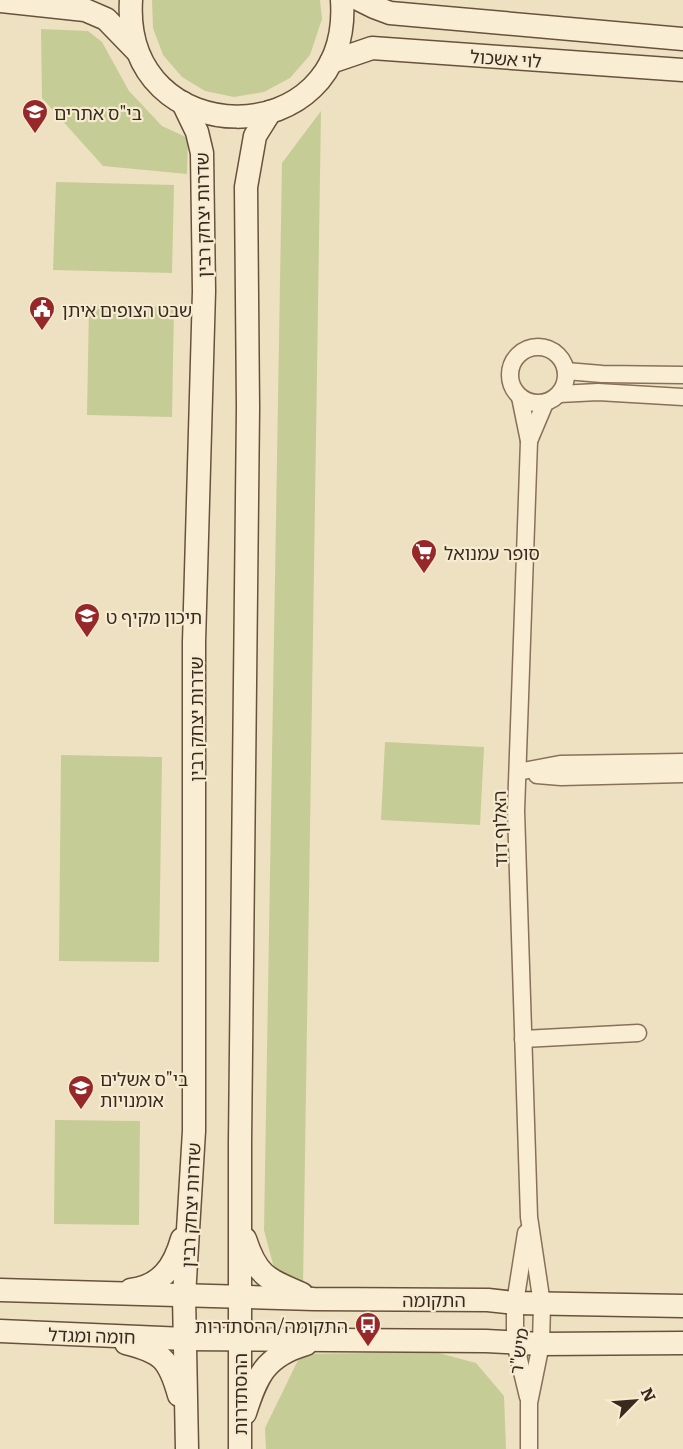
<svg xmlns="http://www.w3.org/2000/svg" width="683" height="1449" viewBox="0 0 683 1449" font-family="Literata,'Noto Sans Hebrew',serif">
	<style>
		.green { fill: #c6cc95 }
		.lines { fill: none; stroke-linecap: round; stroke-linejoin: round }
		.street-casing { stroke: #887158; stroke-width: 19 }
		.secondary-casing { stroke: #69523c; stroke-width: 25 }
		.street { stroke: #f9eed4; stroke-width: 16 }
		.secondary { stroke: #f9eed4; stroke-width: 22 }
		.labels { text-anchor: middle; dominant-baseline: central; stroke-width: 4.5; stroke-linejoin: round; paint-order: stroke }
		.street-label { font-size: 18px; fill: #37291d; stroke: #f6ebd0 }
		.poi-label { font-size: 18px; fill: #37291d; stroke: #f6ebd0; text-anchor: start }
	</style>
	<rect width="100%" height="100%" fill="#eee1c1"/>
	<g class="green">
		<polygon points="152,0 320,0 322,19 310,55 290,78 264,92 234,97 205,91 182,77 163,55 153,28"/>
		<polygon points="41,29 88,31 102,42 129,91 162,126 188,138 187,174 103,166 42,98"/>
		<polygon points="321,111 303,1287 276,1276 264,1230 282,163"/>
		<polygon points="56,182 174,185 172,273 53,270"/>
		<polygon points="89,305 174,307 172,417 87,415"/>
		<polygon points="385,742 484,747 480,825 381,820"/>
		<polygon points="61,755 162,757 159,962 59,961"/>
		<polygon points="55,1120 140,1121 139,1225 54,1224"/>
		<polygon points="435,1352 476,1363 504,1396 506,1449 266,1449 265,1428 301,1354"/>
	</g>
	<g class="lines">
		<defs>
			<g id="street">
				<circle cx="538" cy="375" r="28"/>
				<polyline points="566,371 602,374 683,375"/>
				<polyline points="559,394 598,392 683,397"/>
				<polyline points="520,397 529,441 516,811 529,1217 542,1304 541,1344 529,1403 529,1449"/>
				<polyline points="529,441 545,403"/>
				<polyline points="518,772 560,764 683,762"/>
				<polyline points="537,775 561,777 683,774"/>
				<polyline points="523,1039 638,1033"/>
				<polyline points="526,1233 515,1303 515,1343 528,1397"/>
			</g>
			<g id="secondary">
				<path d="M131 0C121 155 353 156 342 0"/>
				<polyline points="360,0 374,7 390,13 683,39"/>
				<polyline points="0,1 85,10 106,19 136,50"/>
				<polyline points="331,62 372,48 683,70"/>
				<polyline points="183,103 197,132 202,153 204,291 194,642 194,1131 184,1296 187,1449"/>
				<path d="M245 1239C257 1276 267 1279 302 1294"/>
				<polyline points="0,1290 314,1299 488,1300 515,1303 683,1306"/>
				<path d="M131 1290C161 1286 174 1267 182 1239"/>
				<polyline points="0,1331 185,1339 486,1341 541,1344 683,1343"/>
				<path d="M126 1343C162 1352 169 1359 179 1395"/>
				<path d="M245 1413C257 1376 265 1356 306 1344"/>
				<polyline points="240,1449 240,1143 248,408 246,187 255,136 270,112"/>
			</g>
		</defs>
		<use href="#street" class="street-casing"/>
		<use href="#secondary" class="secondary-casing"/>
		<use href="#street" class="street"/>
		<use href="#secondary" class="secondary"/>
	</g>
	<defs>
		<symbol id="school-pin" viewBox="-11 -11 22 30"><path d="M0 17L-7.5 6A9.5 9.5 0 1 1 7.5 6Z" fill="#972829" stroke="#f6ebd0"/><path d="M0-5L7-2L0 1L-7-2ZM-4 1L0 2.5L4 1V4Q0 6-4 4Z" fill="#fff"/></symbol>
		<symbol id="civic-pin" viewBox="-11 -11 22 30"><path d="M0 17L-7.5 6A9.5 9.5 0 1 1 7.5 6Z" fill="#972829" stroke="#f6ebd0"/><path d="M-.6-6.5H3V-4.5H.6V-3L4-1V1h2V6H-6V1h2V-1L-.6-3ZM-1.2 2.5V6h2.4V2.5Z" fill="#fff"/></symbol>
		<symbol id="supermarket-pin" viewBox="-11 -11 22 30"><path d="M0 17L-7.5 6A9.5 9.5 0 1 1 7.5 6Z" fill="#972829" stroke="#f6ebd0"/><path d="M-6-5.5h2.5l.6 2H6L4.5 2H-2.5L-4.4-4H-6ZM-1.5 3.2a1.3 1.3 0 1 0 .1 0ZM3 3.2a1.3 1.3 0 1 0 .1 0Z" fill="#fff"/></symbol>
		<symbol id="bus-pin" viewBox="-11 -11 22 30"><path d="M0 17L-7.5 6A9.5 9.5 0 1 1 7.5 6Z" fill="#972829" stroke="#f6ebd0"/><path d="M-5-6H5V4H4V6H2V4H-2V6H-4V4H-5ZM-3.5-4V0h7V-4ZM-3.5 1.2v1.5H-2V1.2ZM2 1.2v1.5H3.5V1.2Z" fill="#fff"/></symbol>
	</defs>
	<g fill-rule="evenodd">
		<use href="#school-pin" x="20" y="97" width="30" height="40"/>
		<use href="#civic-pin" x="27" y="294" width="30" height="40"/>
		<use href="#supermarket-pin" x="409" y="537" width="30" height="40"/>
		<use href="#school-pin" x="72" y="601" width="30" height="40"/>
		<use href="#school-pin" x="66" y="1073" width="30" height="40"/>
		<use href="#bus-pin" x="353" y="1310" width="30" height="40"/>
	</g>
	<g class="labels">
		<g class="street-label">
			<text transform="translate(506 58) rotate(4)">לוי אשכול</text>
			<text transform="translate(202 215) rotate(-91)">שדרות יצחק רבין</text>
			<text transform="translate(195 719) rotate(-90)">שדרות יצחק רבין</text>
			<text transform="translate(499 829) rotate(-91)">האלוף דוד</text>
			<text transform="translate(190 1205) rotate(-87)">שדרות יצחק רבין</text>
			<text x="434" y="1299">התקומה</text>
			<text transform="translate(92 1335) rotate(2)">חומה ומגדל</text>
			<text transform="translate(518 1351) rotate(-82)">מיש"ר</text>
			<text transform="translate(239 1394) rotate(-90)">ההסתדרות</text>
		</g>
		<g class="poi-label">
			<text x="54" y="112">בי"ס אתרים</text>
			<text x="62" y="309">שבט הצופים איתן</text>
			<text x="444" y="552">סופר עמנואל</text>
			<text x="106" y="616">תיכון מקיף ט</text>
			<text x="100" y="1078">בי"ס אשלים<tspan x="100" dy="21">אומנויות</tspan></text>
			<text x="348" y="1325" text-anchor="end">התקומה/ההסתדרות</text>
		</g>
	</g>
	<g transform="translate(635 1401) rotate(65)" stroke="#f6ebd0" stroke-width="4.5" paint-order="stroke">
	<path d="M0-4.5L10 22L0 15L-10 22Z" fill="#37291d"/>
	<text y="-9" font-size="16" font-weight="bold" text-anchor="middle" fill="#37291d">N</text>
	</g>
</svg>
